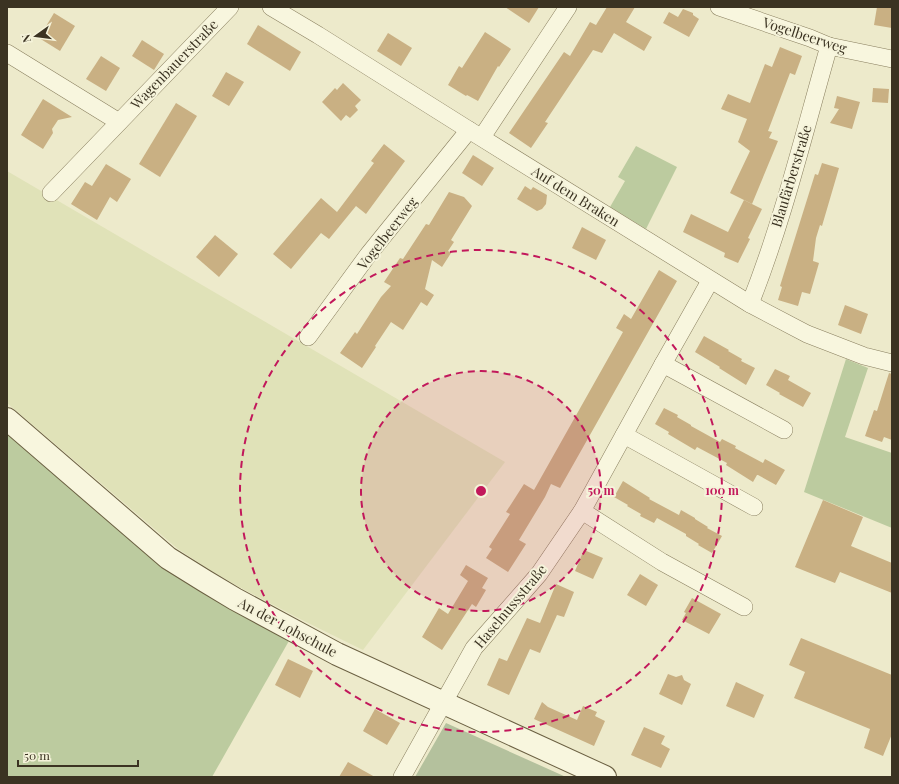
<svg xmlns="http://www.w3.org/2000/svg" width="899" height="784" viewBox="0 0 899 784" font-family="'Playfair Display',serif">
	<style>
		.farmland { fill: #e0e2b8 }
		.green { fill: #bccb9f }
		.cemetery { fill: #b4c19d }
		.building { fill: #c9b083 }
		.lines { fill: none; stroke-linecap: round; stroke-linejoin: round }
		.street-casing { stroke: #897f5f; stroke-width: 18 }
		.secondary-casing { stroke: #6b6042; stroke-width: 24 }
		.street { stroke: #f8f6de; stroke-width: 17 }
		.secondary { stroke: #f8f6de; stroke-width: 22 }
		.ring { fill: none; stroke: #c2185b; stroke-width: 2; stroke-dasharray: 7 5 }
		.labels { text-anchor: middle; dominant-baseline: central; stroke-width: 4; stroke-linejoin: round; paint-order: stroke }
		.street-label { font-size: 14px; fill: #3b3322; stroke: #f5f3da }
		.centre { fill: #c2185b; stroke: #f5f3da; stroke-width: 2 }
		.ring-label { font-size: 12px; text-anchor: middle; font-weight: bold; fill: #c2185b; stroke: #f5f3da; stroke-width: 4; stroke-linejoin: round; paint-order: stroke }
	</style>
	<rect width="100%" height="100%" fill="#edeacb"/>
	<polygon class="farmland" points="7,171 505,462 363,650 302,620 241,588 210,570 178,549 7,403"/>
	<g class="green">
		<polygon points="636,146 677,167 646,229 610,207 625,181 618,177"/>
		<polygon points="846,359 868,368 845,437 892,453 892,528 804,492"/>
		<polygon points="7,432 290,639 212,777 7,777"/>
	</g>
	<polygon class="cemetery" points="446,723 566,777 415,777"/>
	<g class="building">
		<polygon points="505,7 539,7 529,23"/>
		<polygon points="607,7 635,7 626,22 652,37 644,51 614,33 602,53 593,50 545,122 548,123 531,148 509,133 564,52 570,56 590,22 596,25"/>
		<polygon points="877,7 892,7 892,28 874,25"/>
		<polygon points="683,9 693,13 693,15 699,19 689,37 663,23 669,12 678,17"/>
		<polygon points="54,13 75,26 60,51 39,38"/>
		<polygon points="258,25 301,52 290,71 247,44"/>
		<polygon points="485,32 511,49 499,67 498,66 478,101 467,95 466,96 448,85 459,66 462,68"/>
		<polygon points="388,33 412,48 401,66 377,51"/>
		<polygon points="142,40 164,54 154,70 132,56"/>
		<polygon points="780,47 802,56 795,75 790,73 768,131 772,132 769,138 778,141 752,204 730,193 750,151 738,142 747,119 721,109 728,94 750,103 765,64 772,67"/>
		<polygon points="101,56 120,68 106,91 86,79"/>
		<polygon points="226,72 244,82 229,106 212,96"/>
		<polygon points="343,83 361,100 355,106 358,110 350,118 346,115 341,121 322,102 335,88 337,90"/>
		<polygon points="873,88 889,89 888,103 872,102"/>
		<polygon points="837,96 860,102 852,129 830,123 839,109 834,108"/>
		<polygon points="43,99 72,117 58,120 52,129 53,133 43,149 21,135"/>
		<polygon points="176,103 197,116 160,177 139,164"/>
		<polygon points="384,144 405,161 366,214 356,206 329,239 321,233 291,269 273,254 321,198 337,212 374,163 371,161"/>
		<polygon points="473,155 494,168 482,186 462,173"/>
		<polygon points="822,163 839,168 822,226 820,225 816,238 813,261 819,263 810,294 802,292 798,306 778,300 782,287 780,286 815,174 818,175"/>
		<polygon points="106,164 131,179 117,202 110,197 97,220 71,204 85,182 92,186"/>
		<polygon points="525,186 531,190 533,187 547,195 546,204 542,209 537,211 517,199"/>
		<polygon points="449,192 464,197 472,206 451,240 454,242 448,251 451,253 442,267 432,260 425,289 434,295 427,306 421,302 403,330 391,322 375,346 376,347 362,368 340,353 355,332 357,334 381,297 391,286 384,282 400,258 403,259 426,224 429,225"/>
		<polygon points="744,200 762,209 748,238 750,239 738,263 724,257 725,253 683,232 691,214 728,232"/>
		<polygon points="582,227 606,240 596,260 572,248"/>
		<polygon points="215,235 238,254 219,277 196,257"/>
		<polygon points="659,270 677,281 560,488 551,484 545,497 519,540 526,544 508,572 486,558 492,549 489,547 510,514 506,512 524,484 534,490 623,332 616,328 624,314 631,319"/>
		<polygon points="845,305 868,314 861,334 838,325"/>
		<polygon points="704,336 729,350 728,351 742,359 741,361 755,368 746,385 719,368 720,367 695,352"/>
		<polygon points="775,369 790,376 788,380 811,393 803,407 779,394 780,393 766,385"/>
		<polygon points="889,373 892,374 892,440 884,437 882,442 865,436 874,410 877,411"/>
		<polygon points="664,408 678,415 677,417 691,425 691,426 720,442 722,439 736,446 735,448 763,463 765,459 785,470 776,485 758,475 757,475 753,482 726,465 727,463 697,447 695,450 668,434 669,432 655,424"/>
		<polygon points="623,481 650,498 649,499 679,515 681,510 695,518 695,519 708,527 707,528 722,536 712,553 698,545 699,544 686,536 686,534 657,518 654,523 640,516 641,514 627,506 628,505 614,497"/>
		<polygon points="823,500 863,517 851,546 892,563 892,593 840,572 835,583 795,567"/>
		<polygon points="584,550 603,558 593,579 575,571"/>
		<polygon points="466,565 488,578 482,588 486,590 476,607 472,604 442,650 422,637 439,608 448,614 468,581 460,575"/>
		<polygon points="640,574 658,585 646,606 627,595"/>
		<polygon points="556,584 574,592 564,617 557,615 540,653 530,649 509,695 487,685 499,658 507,661 527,618 540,623"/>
		<polygon points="692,598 721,614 709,634 682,620 686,613 684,612"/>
		<polygon points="801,638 892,675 892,734 883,756 864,748 870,729 794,698 805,672 789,665"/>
		<polygon points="288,659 313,671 300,698 275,685"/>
		<polygon points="668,674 676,677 682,675 684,680 691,684 682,705 659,694"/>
		<polygon points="736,682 764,695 754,718 726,706"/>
		<polygon points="542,702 548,707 577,720 583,706 597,712 595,716 605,721 594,746 534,719"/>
		<polygon points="375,709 400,723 387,745 363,731"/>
		<polygon points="644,727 665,736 661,744 670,749 661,768 631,755"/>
		<polygon points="348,762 375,777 339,777"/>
	</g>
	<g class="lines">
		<defs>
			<g id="street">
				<polyline points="271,7 318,35 469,130 750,304 807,334 864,356 892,363"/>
				<polyline points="719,7 810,38 829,46 892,59"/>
				<polyline points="7,53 119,122"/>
				<polyline points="482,137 568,7"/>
				<polyline points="51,193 230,7"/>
				<path d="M750 304C783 221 804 133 829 46"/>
				<polyline points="308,337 368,255 469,130"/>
				<polyline points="663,364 784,430"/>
				<polyline points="624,435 754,507"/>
				<polyline points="582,511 662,562 744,607"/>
				<polyline points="402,777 474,648 539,574 582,511 663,364 710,281"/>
			</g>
			<polyline id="secondary" points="7,419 168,558 205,581 235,599 337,654 605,777"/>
		</defs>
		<use href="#street" class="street-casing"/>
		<use href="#secondary" class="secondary-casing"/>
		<use href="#street" class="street"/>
		<use href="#secondary" class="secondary"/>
	</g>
	<circle cx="481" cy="491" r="120" fill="#c2185b" fill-opacity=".12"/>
	<g class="ring">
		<circle cx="481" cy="491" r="120"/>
		<circle cx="481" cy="491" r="241"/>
	</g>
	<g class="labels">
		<g class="street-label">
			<text transform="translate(805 35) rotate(18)">Vogelbeerweg</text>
			<text transform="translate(174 64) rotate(-46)">Wagenbauerstraße</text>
			<text transform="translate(791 176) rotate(-73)">Blaufärberstraße</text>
			<text transform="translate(576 196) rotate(32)">Auf dem Braken</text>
			<text transform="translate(387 233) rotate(-52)">Vogelbeerweg</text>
			<text transform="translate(510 606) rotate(-50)">Haselnussstraße</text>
			<text transform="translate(288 627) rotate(28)">An der Lohschule</text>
		</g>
	</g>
	<circle cx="481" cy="491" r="6" class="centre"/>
	<g class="ring-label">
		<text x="601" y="495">50 m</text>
		<text x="722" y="495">100 m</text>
	</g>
	<rect width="899" height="784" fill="none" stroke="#3b3322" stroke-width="16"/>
	<g transform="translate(36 36) rotate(256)" stroke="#f5f3da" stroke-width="3" paint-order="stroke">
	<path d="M0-3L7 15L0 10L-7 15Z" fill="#3b3322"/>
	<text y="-6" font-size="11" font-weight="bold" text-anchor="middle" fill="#3b3322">N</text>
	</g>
	<path d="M18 760v6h120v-6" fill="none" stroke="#3b3322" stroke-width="2"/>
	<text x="24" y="760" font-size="12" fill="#3b3322" stroke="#f5f3da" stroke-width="3" paint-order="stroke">50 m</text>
</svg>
